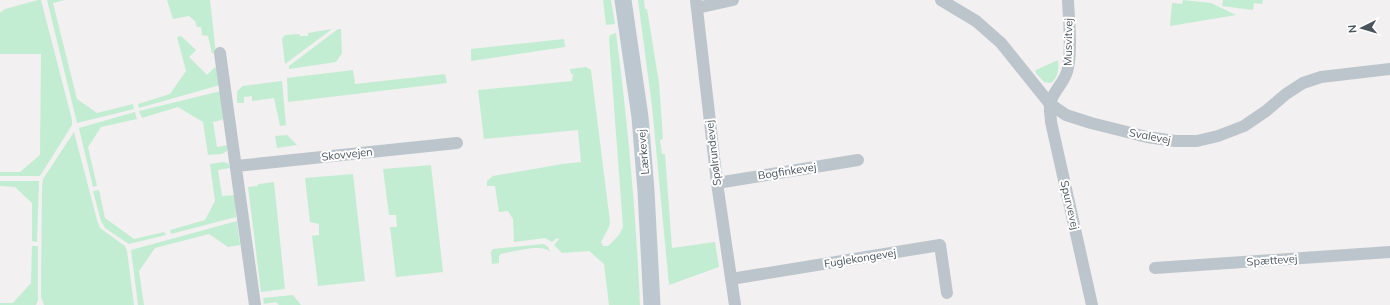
<svg xmlns="http://www.w3.org/2000/svg" width="1390" height="305" viewBox="0 0 1390 305" font-family="Mulish,sans-serif">
	<style>
		.green { fill: #c2edd2 }
		.lines { fill: none; stroke-linecap: round; stroke-linejoin: round }
		.street { stroke: #bdc5cc; stroke-width: 12 }
		.secondary { stroke: #bdc7d0; stroke-width: 17 }
		.labels { text-anchor: middle; dominant-baseline: central; stroke-width: 4; stroke-linejoin: round; paint-order: stroke }
		.street-label { font-size: 11px; fill: #49545c; stroke: #fff }
	</style>
	<rect width="100%" height="100%" fill="#f2f0f0"/>
	<g class="green">
		<polygon points="38,0 41,0 72,120 72,125 40,176 0,176 0,172 20,172 40,155 41,54 0,54 0,13 5,9"/>
		<polygon points="47,0 65,0 53,3 77,99 97,113 133,104 134,109 77,123"/>
		<polygon points="167,0 210,0 216,54 212,53 208,36 202,35 201,27 197,27 195,21 189,16 173,19"/>
		<polygon points="603,0 611,0 615,24 606,25"/>
		<polygon points="638,0 644,0 645,9 647,9 659,83 663,139 660,140 662,154 665,154 672,248 715,242 719,267 669,285 652,106"/>
		<polygon points="1183,0 1211,3 1236,15 1170,26 1172,3 1182,4"/>
		<polygon points="1223,0 1263,0 1262,4 1254,3 1253,10 1222,6"/>
		<polygon points="332,29 285,64 282,39 285,35 299,34 300,36 308,36 308,33"/>
		<polygon points="338,29 341,29 342,53 336,62 289,69 289,66"/>
		<path d="M616 33C628 124 636 214 640 305H609L604 264 589 251 562 253 554 245 559 239 557 238 552 242 545 238 514 242 513 219 508 211 499 212 495 186H487V181L493 176 562 164 581 162 578 130 484 139 478 90 572 81 573 74H571L570 69 586 67 591 70 610 222 609 227 601 242 603 246H608L619 235 623 227 609 39 610 35Z"/>
		<polygon points="181,36 196,50 189,57 207,75 215,67 217,69 220,85 139,108 138,104 170,94 186,71 177,37"/>
		<polygon points="564,39 565,47 471,61 471,49"/>
		<path d="M1058 60C1059 69 1058 78 1051 83L1044 82 1035 72 1036 70Z"/>
		<polygon points="353,70 355,84 445,74 447,83 288,102 287,78"/>
		<polygon points="282,81 286,125 280,126 274,98 252,101 252,96 244,97 244,103 237,103 237,91 243,86"/>
		<polygon points="221,91 225,119 213,122 217,147 228,145 227,151 222,154 208,155 203,122 178,107 142,118 139,111"/>
		<polygon points="135,112 137,119 101,127 88,147 97,186 93,187 79,128"/>
		<polygon points="74,132 97,220 100,228 125,246 127,251 134,305 44,305 41,297 42,186 43,179"/>
		<polygon points="287,135 297,145 277,148 275,136"/>
		<polygon points="223,162 228,163 230,168 218,170 222,196 235,195 236,217 171,234 170,230 205,220 215,201 210,164"/>
		<polygon points="431,165 443,272 396,277 390,227 397,227 396,215 389,215 383,169"/>
		<polygon points="353,174 365,281 318,286 312,236 319,235 319,224 310,222 305,178"/>
		<polygon points="0,181 39,181 37,242 32,241 32,203 15,187 0,186"/>
		<polygon points="274,182 285,289 261,292 248,187 257,186 259,184"/>
		<polygon points="99,190 105,218 134,239 164,232 166,235 129,244 105,228 101,221 93,191"/>
		<polygon points="237,221 240,245 228,247 209,234 155,248 139,271 144,305 138,305 131,250"/>
		<path d="M544 244 548 247 550 252C543 243 512 252 501 254L499 256V263L492 264 491 252 493 249Z"/>
		<polygon points="32,246 38,246 38,300 36,305 0,305 0,303 13,303 31,283"/>
		<polygon points="293,295 301,305 279,305 276,302 264,304 263,298"/>
	</g>
	<g class="lines">
		<g class="street">
			<polyline points="696,0 717,183 735,305"/>
			<polyline points="941,0 976,21 1001,43 1050,104 1066,115 1091,123 1147,137 1175,141 1197,141 1218,136 1244,126 1266,111 1286,94 1303,83 1321,77 1390,69"/>
			<path d="M1068 0C1069 22 1072 46 1068 68 1066 82 1053 90 1050 104 1049 109 1051 116 1051 122L1092 305"/>
			<polyline points="697,8 733,0"/>
			<polyline points="220,53 255,305"/>
			<polyline points="236,166 457,143"/>
			<polyline points="717,183 858,160"/>
			<polyline points="1155,268 1390,252"/>
			<polyline points="731,279 940,245 947,293"/>
		</g>
		<polyline class="secondary" points="623,0 640,117 646,191 652,305"/>
	</g>
	<g class="labels">
		<g class="street-label">
			<text transform="translate(1068 42) rotate(-89)">Musvitvej</text>
			<text transform="translate(1150 136) rotate(11)">Svalevej</text>
			<text transform="translate(643 152) rotate(-95)">Lærkevej</text>
			<text transform="translate(713 153) rotate(-97)">Spølrundevej</text>
			<text transform="translate(347 154) rotate(-6)">Skovvejen</text>
			<text transform="translate(787 171) rotate(-9)">Bogfinkevej</text>
			<text transform="translate(1070 205) rotate(77)">Spurvevej</text>
			<text transform="translate(860 258) rotate(-9)">Fuglekongevej</text>
			<text transform="translate(1272 260) rotate(-4)">Spættevej</text>
		</g>
	</g>
	<g transform="translate(1362 28) rotate(265)" stroke="#ffffff" stroke-width="3" paint-order="stroke">
	<path d="M0-3L7 15L0 10L-7 15Z" fill="#49545c"/>
	<text y="-6" font-size="11" font-weight="bold" text-anchor="middle" fill="#49545c">N</text>
	</g>
</svg>
